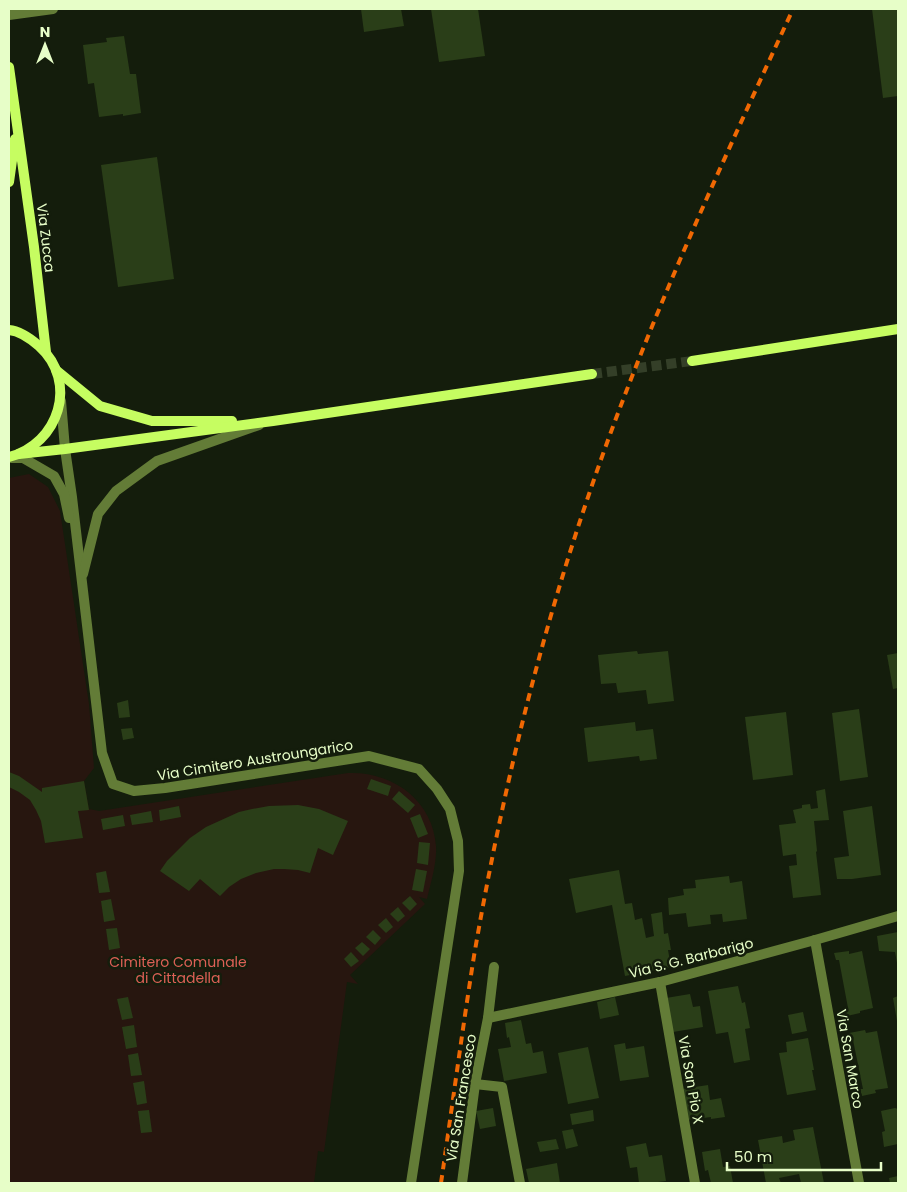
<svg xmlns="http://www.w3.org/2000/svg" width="907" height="1192" viewBox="0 0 907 1192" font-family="Poppins,sans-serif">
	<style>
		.green { fill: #27160f }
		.building { fill: #2a3e18 }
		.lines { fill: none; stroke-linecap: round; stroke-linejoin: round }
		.secondary-tunnel { stroke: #343f28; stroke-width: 10; stroke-dasharray: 10 5; stroke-linecap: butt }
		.street { stroke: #637c37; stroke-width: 10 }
		.secondary { stroke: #c6fd61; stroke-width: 10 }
		.rail { stroke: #f06803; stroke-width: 4; stroke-dasharray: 8 6; stroke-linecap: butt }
		.labels { text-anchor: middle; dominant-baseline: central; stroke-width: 5; stroke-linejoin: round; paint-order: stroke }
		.street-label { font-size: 14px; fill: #e7fec8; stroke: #141d0c }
		.park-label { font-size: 14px; fill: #dc6056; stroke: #141d0c }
	</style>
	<rect width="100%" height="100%" fill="#141d0c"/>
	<path class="green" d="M29 474 48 487 60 511 89 704 94 768 84 781 89 809 99 811 348 773C392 771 433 800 436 846 437 863 431 882 427 899L419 897 425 904 350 975 358 984 347 982 324 1152 318 1151 314 1183H9V478Z"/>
	<g class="building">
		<polygon points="361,9 401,9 404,26 364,32"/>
		<polygon points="431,9 478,9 485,56 439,62"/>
		<polygon points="872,9 898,9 898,96 883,98"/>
		<polygon points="124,36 130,74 136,74 141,113 123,116 123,114 99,117 94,83 88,84 83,45 107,42 106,38"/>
		<polygon points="157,157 174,279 118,287 101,165"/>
		<polygon points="637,651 638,654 668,651 674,701 648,704 646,690 618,693 616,683 601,684 598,655"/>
		<polygon points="898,653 898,688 893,689 887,655"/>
		<polygon points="128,700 130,717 119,718 117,703"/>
		<polygon points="859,709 868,777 840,781 832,713"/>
		<polygon points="786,712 793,775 753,780 745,717"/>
		<polygon points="635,722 636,731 653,729 657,759 640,761 639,756 588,762 584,728"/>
		<polygon points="132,728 134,738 123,740 121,729"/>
		<polygon points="9,772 19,776 42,792 42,788 84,781 89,810 78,811 83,838 45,843 41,821 36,810 30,800 19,792 9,787"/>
		<polygon points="371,779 391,786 388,796 367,789"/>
		<polygon points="825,789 829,820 814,821 817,851 816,852 821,895 793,898 789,866 797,865 796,854 783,856 779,825 796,823 793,810 802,808 802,805 810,804 811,809 818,808 816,791"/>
		<polygon points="399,791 415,805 408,813 392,799"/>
		<polygon points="298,805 319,809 348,821 333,855 318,848 310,873 298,870 284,869 274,869 256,873 241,879 229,887 220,896 200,879 189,891 160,871 167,861 190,838 206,827 239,812 252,809 269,806"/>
		<polygon points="179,806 181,817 160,821 159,810"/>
		<polygon points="872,806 881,875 852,879 837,879 834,858 849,856 843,811"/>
		<polygon points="151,811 153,822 132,825 130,815"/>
		<polygon points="420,814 428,834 418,838 410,818"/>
		<polygon points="123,815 125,826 103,830 101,819"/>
		<polygon points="419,842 430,843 428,865 417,863"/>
		<polygon points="416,869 427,871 423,892 412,890"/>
		<polygon points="619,870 625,904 632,903 635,920 642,918 646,938 654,936 651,914 662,912 664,934 668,933 671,950 668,950 671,967 625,976 612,905 576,913 569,879"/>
		<polygon points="106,871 110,892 99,893 96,873"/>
		<polygon points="729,876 730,883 742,881 747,919 723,922 722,914 710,915 711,924 688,927 686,913 669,915 668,898 684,895 683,889 696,888 695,880"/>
		<polygon points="410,896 417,904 410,911 402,903"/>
		<polygon points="111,899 115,920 104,922 101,901"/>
		<polygon points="398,907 405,916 398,922 390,914"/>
		<polygon points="386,918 393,927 386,933 378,925"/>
		<polygon points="117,928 120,948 109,950 106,929"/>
		<polygon points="373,930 381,938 375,945 366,937"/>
		<polygon points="898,932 898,963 897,963 895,952 879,951 877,936"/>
		<polygon points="362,942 370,949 363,956 355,948"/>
		<polygon points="849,951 849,954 862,951 873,1008 860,1011 860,1013 847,1016 845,1009 848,1008 839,960 836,960 834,953"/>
		<polygon points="351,952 359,961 351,967 344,959"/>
		<polygon points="121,956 123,966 112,968 110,958"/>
		<polygon points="738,986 742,1003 745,1002 750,1028 745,1029 750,1060 734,1063 728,1032 716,1034 708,991"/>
		<polygon points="690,994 693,1007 700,1006 703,1027 673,1032 666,998"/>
		<polygon points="898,996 898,1021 897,1021 893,998"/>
		<polygon points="128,997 133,1018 122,1020 117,999"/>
		<polygon points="615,997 619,1015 600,1019 597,1002"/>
		<polygon points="803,1012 807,1031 792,1034 788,1015"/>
		<polygon points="521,1020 526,1044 531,1043 533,1053 543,1051 547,1073 504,1081 498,1049 511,1047 509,1037 507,1038 505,1023"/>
		<polygon points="134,1025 137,1047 126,1049 122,1027"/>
		<polygon points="865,1030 866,1033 877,1031 888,1088 875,1090 876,1093 862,1096 860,1089 863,1089 853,1040 851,1040 849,1033"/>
		<polygon points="808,1038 814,1070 812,1070 816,1090 787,1095 779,1053 787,1052 786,1042"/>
		<polygon points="625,1043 626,1049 644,1046 649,1077 620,1081 614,1045"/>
		<polygon points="588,1047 599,1098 568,1104 558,1053"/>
		<polygon points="138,1053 142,1075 131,1076 128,1055"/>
		<polygon points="144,1081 147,1103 137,1105 133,1083"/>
		<polygon points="708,1085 710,1100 721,1098 725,1117 711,1119 711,1117 688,1120 682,1089"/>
		<polygon points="493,1108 496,1126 480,1129 476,1111"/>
		<polygon points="895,1108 898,1109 898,1144 884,1147 882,1132 885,1131 881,1111"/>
		<polygon points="149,1110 152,1132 141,1133 138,1111"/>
		<polygon points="593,1110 594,1121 572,1125 570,1114"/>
		<polygon points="813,1127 824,1183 801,1183 799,1174 779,1178 781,1183 766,1183 758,1140 782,1136 783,1143 795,1140 793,1130"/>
		<polygon points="573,1129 578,1146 566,1149 562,1131"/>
		<polygon points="556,1139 559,1149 540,1152 537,1142"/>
		<polygon points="646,1143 649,1157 662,1155 666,1181 650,1183 639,1183 637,1167 630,1168 626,1147"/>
		<polygon points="720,1149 723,1167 730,1166 733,1183 711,1183 708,1170 705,1171 702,1152"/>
		<polygon points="557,1163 560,1183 529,1183 526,1169"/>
		<polygon points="898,1176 898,1183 890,1183 889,1178"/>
	</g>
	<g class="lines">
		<polyline class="secondary-tunnel" points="592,374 692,361"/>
		<g class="street">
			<polyline points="9,15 53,9"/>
			<polyline points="61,401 65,449 72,497 102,753 113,784 134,791 165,788 369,756 419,769 437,789 450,809 458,841 459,871 411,1183"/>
			<polyline points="11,458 23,458 54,476 64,494 69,518"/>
			<polyline points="83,574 98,514 116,491 157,461 259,425"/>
			<polyline points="815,940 859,1183"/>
			<polyline points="660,982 695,1183"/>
			<polyline points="488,1018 660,982 815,940 898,916"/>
			<polyline points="475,1084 502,1087 520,1183"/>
			<polyline points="462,1183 475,1084 488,1018 494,967"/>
		</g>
		<g class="secondary">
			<polyline points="9,67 34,247 46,352"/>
			<polyline points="9,182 15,139"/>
			<path d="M9 330C20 331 31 339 39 346 79 382 59 444 9 457"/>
			<polyline points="692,361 898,329"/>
			<polyline points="56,370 100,406 152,421 232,421"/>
			<polyline points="19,454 65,449 273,421 592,374"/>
		</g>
		<path class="rail" d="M441 1183C452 1108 462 1032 474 956 500 804 536 652 585 506 642 335 718 172 793 9"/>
	</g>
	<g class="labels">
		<g class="street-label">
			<text transform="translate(46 238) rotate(83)">Via Zucca</text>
			<text transform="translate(255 760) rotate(-9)">Via Cimitero Austroungarico</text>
			<text transform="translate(691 958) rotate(-14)">Via S. G. Barbarigo</text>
			<text transform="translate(850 1059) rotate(80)">Via San Marco</text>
			<text transform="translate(691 1080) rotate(80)">Via San Pio X</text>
			<text transform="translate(461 1098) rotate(-81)">Via San Francesco</text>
		</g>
		<g class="park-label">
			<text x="178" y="962">Cimitero Comunale<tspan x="178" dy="16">di Cittadella</tspan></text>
		</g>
	</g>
	<rect width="907" height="1192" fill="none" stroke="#e7fec8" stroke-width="20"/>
	<g transform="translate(45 45)" stroke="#141d0c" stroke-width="4" paint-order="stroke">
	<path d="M0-4L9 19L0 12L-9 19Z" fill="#e7fec8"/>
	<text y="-8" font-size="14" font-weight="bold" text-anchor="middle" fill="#e7fec8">N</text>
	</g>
	<path d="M727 1162v8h154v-8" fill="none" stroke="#e7fec8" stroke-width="2.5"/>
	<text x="734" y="1162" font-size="15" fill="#e7fec8" stroke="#141d0c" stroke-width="4" paint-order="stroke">50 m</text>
</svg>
